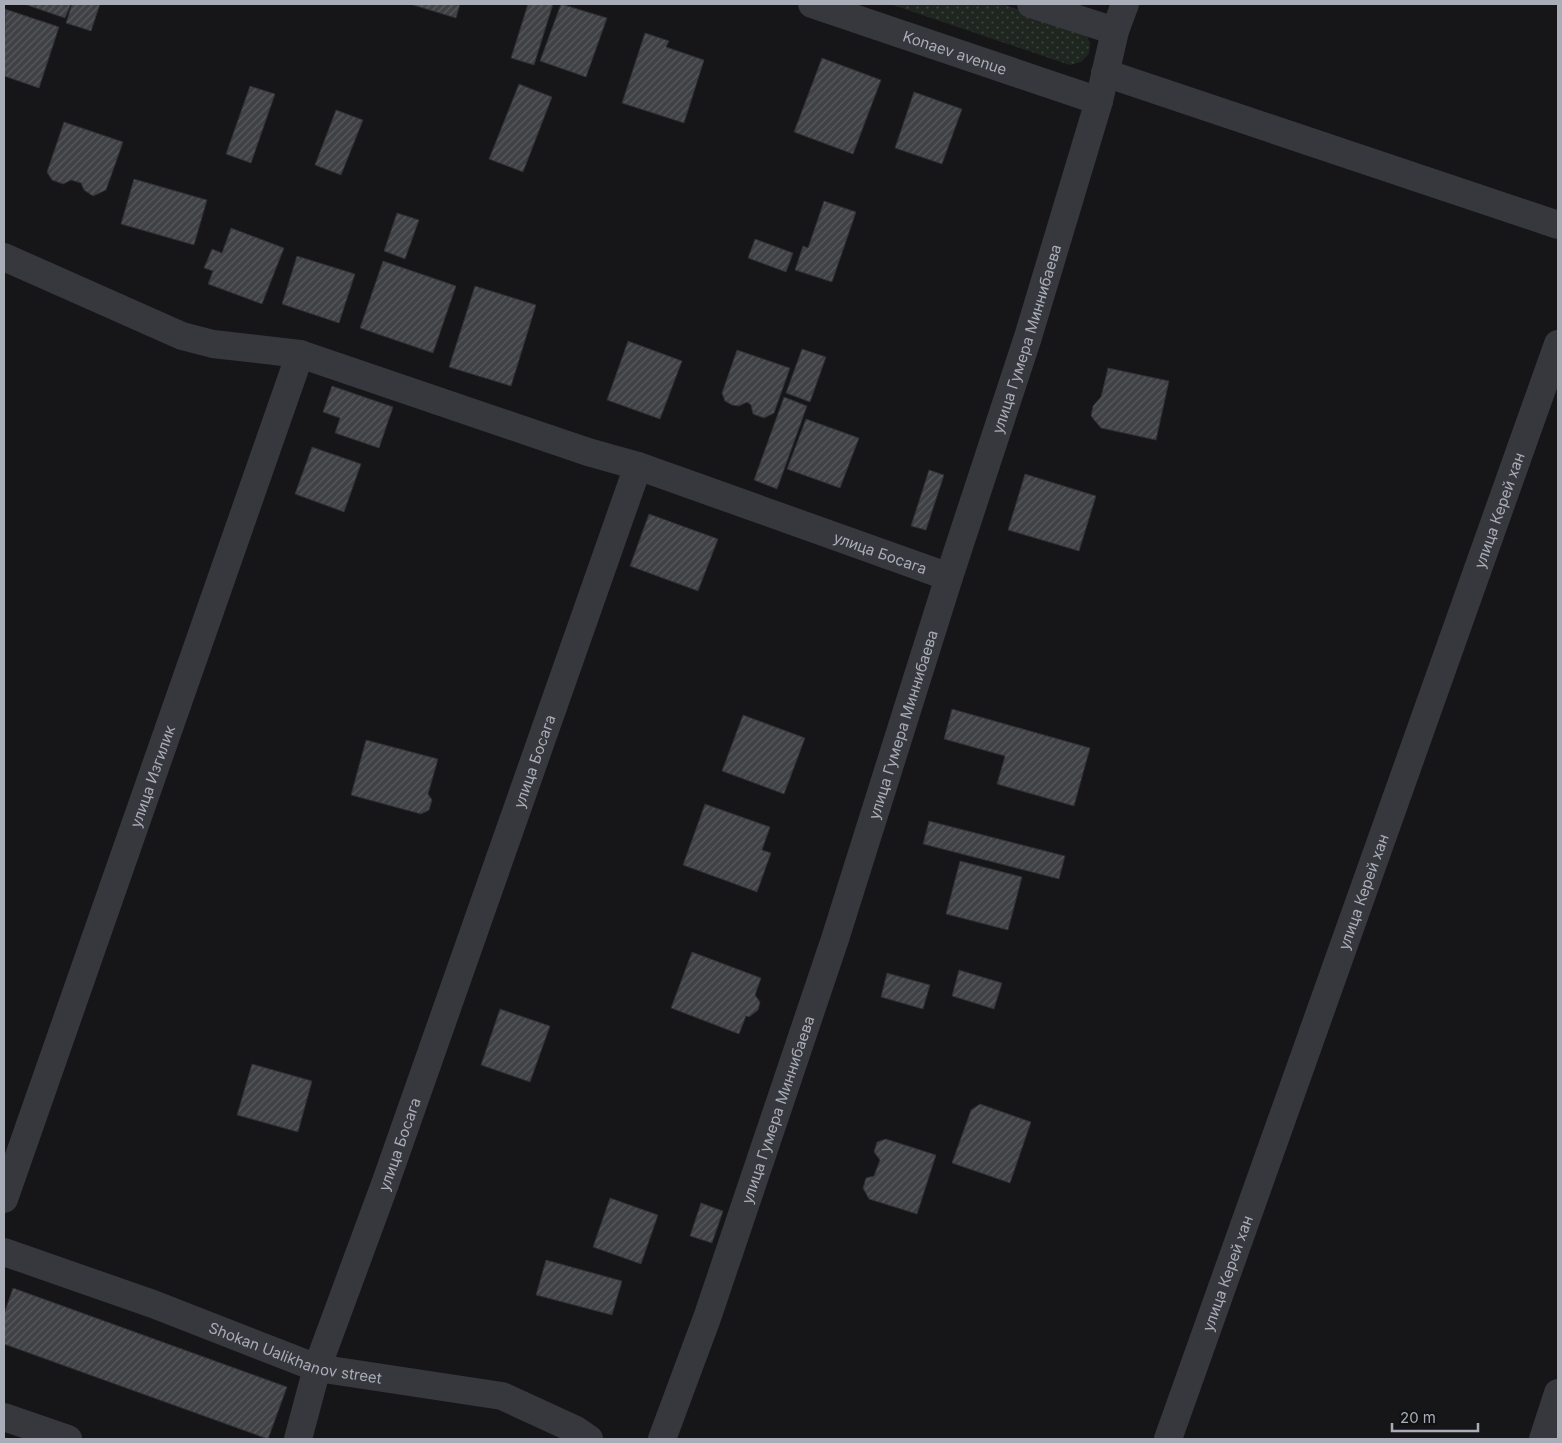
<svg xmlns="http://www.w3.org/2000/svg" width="1562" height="1443" viewBox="0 0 1562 1443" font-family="Inter,sans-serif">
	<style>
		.grass { fill: url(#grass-dots) }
		.building { fill: url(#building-hatch); stroke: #303034 }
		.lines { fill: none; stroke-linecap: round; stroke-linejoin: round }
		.street { stroke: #37383d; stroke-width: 28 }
		.labels { text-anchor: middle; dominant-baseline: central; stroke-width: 4.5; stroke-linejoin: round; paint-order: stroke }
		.street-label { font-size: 15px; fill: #a8adb8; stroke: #111113 }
	</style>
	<defs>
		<pattern id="grass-dots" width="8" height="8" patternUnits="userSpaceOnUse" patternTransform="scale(1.25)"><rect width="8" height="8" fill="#1e261f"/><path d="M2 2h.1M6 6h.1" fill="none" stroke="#3c433d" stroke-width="1.8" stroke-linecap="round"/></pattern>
		<pattern id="building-hatch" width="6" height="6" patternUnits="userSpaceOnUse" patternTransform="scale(1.25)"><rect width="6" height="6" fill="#404145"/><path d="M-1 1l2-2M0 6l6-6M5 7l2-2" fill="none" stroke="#595a5e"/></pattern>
	</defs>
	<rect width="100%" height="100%" fill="#161618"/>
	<polygon class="grass" points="890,4 1002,4 1083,32 1090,42 1089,54 1081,62 1070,65"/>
	<g class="building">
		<polygon points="24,4 71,4 65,18"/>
		<polygon points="72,4 100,4 91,31 66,23"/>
		<polygon points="410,4 460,4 456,18"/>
		<polygon points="528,4 553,4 534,65 511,58"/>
		<polygon points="561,4 607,18 586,77 540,61"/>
		<polygon points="5,9 59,27 39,88 4,76"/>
		<polygon points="645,33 669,41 666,47 704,60 684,123 622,103"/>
		<polygon points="822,58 881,80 853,154 794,132"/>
		<polygon points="519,84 552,97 523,172 489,159"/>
		<polygon points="250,86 275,94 251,163 226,154"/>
		<polygon points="914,92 962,109 942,164 895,148"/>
		<polygon points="336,110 363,120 341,175 315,165"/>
		<polygon points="64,122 123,142 106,190 93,196 84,190 81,183 71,180 63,184 52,180 47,172"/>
		<polygon points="134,179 207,200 194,245 121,224"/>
		<polygon points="824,201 856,212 832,282 795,270 803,246 808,248"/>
		<polygon points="397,213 419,220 405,259 384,251"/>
		<polygon points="231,228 284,248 262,304 208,284 213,271 204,268 212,249 222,253"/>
		<polygon points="755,239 793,253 786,272 748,258"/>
		<polygon points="297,256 355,274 339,323 282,304"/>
		<polygon points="383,261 456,286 433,353 360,328"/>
		<polygon points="475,286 536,305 511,386 449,367"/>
		<polygon points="628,341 682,361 660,419 607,400"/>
		<polygon points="802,349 826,357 810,402 786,393"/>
		<polygon points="737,350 790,368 774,413 764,418 753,414 751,405 747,402 739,406 732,405 725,401 722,393"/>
		<polygon points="1108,368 1169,381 1156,440 1101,428 1091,416 1093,406 1101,397"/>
		<polygon points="332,386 393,407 379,448 335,433 340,418 323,412"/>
		<polygon points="784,397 807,406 777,489 754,480"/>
		<polygon points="806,419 859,438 840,488 787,469"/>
		<polygon points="312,447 361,464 344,512 295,494"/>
		<polygon points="929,470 944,475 926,530 911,526"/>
		<polygon points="1025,474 1096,496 1079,551 1008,530"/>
		<polygon points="649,514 718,539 698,591 630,566"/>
		<polygon points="952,709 1090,748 1074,806 997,784 1005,756 944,739"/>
		<polygon points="743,715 805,738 784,794 722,771"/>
		<polygon points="366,740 438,759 428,794 432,800 429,810 421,814 351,795"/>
		<polygon points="705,804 770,827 762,850 771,853 757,892 683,865"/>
		<polygon points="929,821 1065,856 1059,879 923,844"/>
		<polygon points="960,861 1022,877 1008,930 946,914"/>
		<polygon points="692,952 761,978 755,995 760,1002 758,1010 749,1017 746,1016 739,1034 671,1008"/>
		<polygon points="959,970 1002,983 994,1009 952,996"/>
		<polygon points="887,973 930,985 923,1009 881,997"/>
		<polygon points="500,1009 550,1026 530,1082 481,1065"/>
		<polygon points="252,1064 312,1081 298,1132 237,1115"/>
		<polygon points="980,1104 1031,1122 1010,1183 952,1163 971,1110"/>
		<polygon points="886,1139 936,1155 917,1214 869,1199 863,1188 866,1178 874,1176 880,1160 874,1152 877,1142"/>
		<polygon points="610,1198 658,1215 641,1264 593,1247"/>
		<polygon points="701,1203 723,1211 712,1243 690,1236"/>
		<polygon points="546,1260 622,1281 612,1315 536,1295"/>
		<polygon points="13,1288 287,1387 268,1439 4,1344 4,1314"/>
	</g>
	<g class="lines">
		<g class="street">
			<path id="s1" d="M812 4 1099 101"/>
			<polyline points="1031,4 1115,31"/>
			<polyline points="1105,73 1558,225"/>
			<path id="s2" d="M4 257 182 336 213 344 300 354 588 452 638 466 949 577"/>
			<path id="s3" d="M4 1199 300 354"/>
			<path id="s4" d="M4 1252 153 1304 317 1368 502 1396 576 1430 589 1439"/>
			<polyline points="4,1417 68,1439"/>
			<path id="s5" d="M298 1439 317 1368 385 1184 638 466"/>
			<path id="s6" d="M662 1439 707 1318 835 939 949 577 1028 337 1099 101 1115 31 1125 4"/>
			<path id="s7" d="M1168 1439 1558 344"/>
			<polyline points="1543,1439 1558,1393"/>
		</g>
	</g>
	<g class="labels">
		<g class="street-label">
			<text stroke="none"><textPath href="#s1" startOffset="151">Konaev avenue</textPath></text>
			<text stroke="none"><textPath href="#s6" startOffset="1159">улица Гумера Миннибаева</textPath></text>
			<text stroke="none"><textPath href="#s7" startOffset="986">улица Керей хан</textPath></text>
			<text stroke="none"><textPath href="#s2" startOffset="928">улица Босага</textPath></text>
			<text stroke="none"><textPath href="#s6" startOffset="754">улица Гумера Миннибаева</textPath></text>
			<text stroke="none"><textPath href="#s5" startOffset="718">улица Босага</textPath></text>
			<text stroke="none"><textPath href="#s3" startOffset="448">улица Изгилик</textPath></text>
			<text stroke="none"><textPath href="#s7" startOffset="581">улица Керей хан</textPath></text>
			<text stroke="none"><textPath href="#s6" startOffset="349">улица Гумера Миннибаева</textPath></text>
			<text stroke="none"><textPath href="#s5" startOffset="312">улица Босага</textPath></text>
			<text stroke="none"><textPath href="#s7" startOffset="176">улица Керей хан</textPath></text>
			<text stroke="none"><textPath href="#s4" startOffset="309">Shokan Ualikhanov street</textPath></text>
		</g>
	</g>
	<rect width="1562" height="1443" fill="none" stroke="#a8adb8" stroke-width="10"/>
	<path d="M1392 1423v8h86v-8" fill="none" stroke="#a8adb8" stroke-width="2.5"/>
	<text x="1400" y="1423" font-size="15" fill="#a8adb8" stroke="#111113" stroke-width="4" paint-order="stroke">20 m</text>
</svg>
